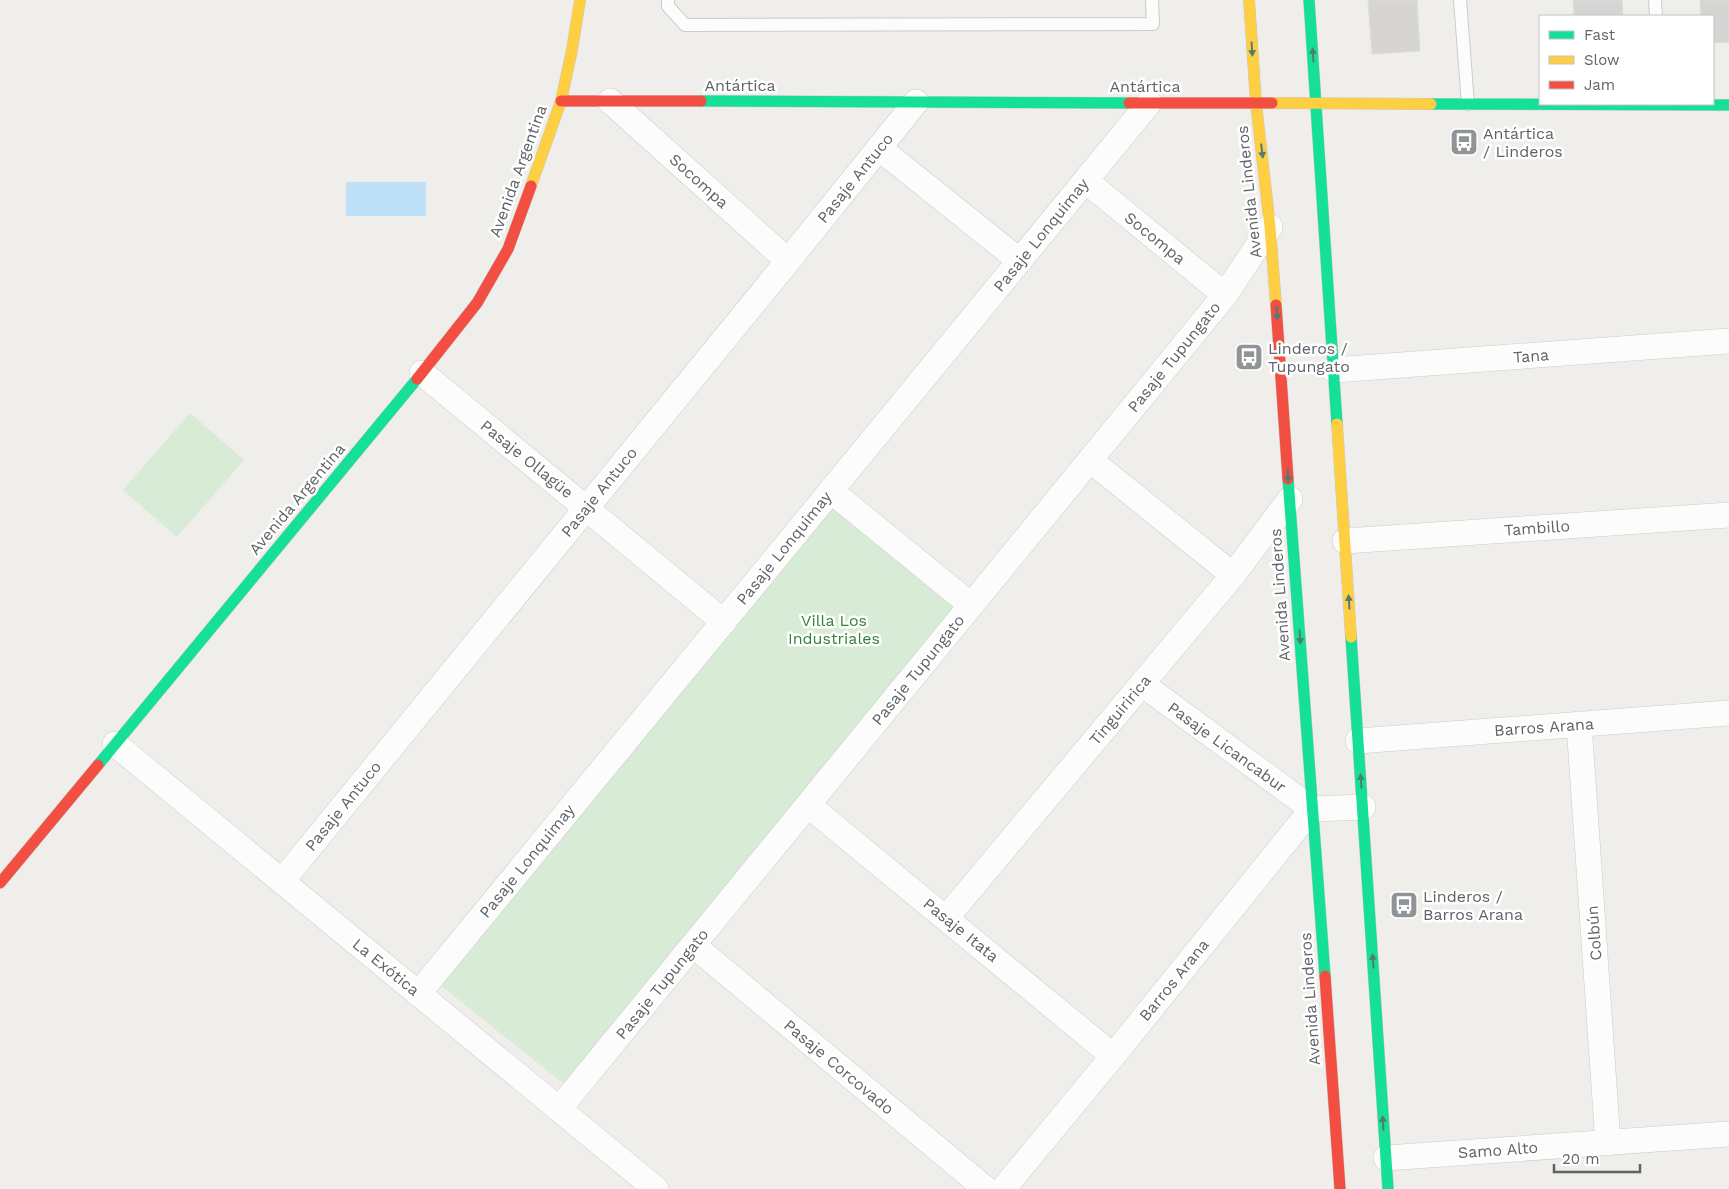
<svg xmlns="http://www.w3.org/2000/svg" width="1729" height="1189" viewBox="0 0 1729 1189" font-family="'Work Sans',sans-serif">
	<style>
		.green { fill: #d8ebd6 }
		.water { fill: #bfe0f9 }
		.building { fill: #d6d5d3; stroke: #deddd9 }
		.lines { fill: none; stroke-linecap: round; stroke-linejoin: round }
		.lane-casing { stroke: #cbcccc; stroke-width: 14 }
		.street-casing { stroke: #cbcccc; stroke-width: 26 }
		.fast-casing { stroke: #cacacb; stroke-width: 12 }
		.slow-casing { stroke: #cacacb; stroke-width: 12 }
		.jam-casing { stroke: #cacacb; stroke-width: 12 }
		.lane { stroke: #fdfcfc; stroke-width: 12 }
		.street { stroke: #fdfcfc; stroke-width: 25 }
		.fast { stroke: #16e098; stroke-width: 11 }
		.slow { stroke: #ffcf43; stroke-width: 11 }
		.jam { stroke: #f24e42; stroke-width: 11 }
		.oneway { fill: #507c72 }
		.labels { text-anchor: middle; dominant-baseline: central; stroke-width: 5; stroke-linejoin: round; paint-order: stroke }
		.street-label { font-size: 16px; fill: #5f6368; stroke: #fff }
		.poi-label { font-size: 16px; fill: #5f6368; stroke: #fff; text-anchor: start }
		.park-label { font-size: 16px; fill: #348238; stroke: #fff }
	</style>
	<rect width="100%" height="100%" fill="#efeeea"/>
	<g class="green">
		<polygon points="190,413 244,460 177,537 123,490"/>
		<polygon points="834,504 958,604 564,1084 440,985"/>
	</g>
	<rect class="water" x="346" y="182" width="80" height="34"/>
	<g class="building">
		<polygon points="1368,0 1417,0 1420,51 1372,54"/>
		<polygon points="1573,0 1622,0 1623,16 1574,16"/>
		<polygon points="1700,0 1729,0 1729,42 1713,43 1713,16 1701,16"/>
	</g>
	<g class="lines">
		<defs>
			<g id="lane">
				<polyline points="668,0 668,6 685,25 1153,24 1152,0"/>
				<polyline points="1460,0 1468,104"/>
				<polyline points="1655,0 1656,16"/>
			</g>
			<g id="street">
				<polyline points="610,101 788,261"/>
				<polyline points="879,148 1020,261"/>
				<polyline points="1086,181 1225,295"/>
				<polyline points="1334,370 1729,341"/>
				<polyline points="422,373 724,622"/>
				<polyline points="1090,460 1233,575"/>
				<polyline points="831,491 971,605"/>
				<polyline points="1345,541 1729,515"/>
				<polyline points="1142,684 1312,809"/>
				<polyline points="1579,724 1608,1143"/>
				<polyline points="1358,741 1729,713"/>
				<polyline points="115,744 656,1189"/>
				<polyline points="808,805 1113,1056"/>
				<polyline points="282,881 788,261 916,102"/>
				<polyline points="946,918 1233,575 1290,499"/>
				<polyline points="693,945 986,1189"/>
				<polyline points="418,994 1149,103"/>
				<polyline points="559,1109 1225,295 1270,227"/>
				<polyline points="1386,1158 1729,1134"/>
				<polyline points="1003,1189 1113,1056 1312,809 1363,807"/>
			</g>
			<g id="fast">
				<polyline points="1309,0 1337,424"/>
				<polyline points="701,101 1129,103"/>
				<polyline points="1431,104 1729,105"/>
				<polyline points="1288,479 1325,976"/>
				<polyline points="1351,637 1388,1189"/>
				<polyline points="98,765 417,379"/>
			</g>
			<g id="slow">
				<polyline points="1249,0 1256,103 1270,227 1276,305"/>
				<polyline points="1272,103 1431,104"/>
				<polyline points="531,186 561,101 572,50 580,0"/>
				<polyline points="1337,424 1351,637"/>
			</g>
			<g id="jam">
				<polyline points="561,101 701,101"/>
				<polyline points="1129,103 1272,103"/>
				<polyline points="1276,305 1288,479"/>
				<polyline points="417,379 477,303 508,249 531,186"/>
				<polyline points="0,883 98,765"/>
				<polyline points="1325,976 1340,1189"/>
			</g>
		</defs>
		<use href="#lane" class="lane-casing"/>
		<use href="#street" class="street-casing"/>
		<use href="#fast" class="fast-casing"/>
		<use href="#slow" class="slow-casing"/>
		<use href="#jam" class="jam-casing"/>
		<use href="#lane" class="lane"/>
		<use href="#street" class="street"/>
		<use href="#fast" class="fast"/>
		<use href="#slow" class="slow"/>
		<use href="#jam" class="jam"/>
	</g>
	<defs><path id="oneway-solid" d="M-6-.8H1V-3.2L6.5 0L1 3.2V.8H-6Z" transform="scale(1.25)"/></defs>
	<g class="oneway">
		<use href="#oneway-solid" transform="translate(1252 49) rotate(86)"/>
		<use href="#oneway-solid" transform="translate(1313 55) rotate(-94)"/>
		<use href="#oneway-solid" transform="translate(1262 151) rotate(83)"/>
		<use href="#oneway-solid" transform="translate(1277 313) rotate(86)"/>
		<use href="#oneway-solid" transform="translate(1288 475) rotate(86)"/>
		<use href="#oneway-solid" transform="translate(1349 602) rotate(-94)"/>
		<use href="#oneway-solid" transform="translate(1300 637) rotate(86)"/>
		<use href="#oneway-solid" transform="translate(1361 781) rotate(-94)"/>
		<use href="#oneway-solid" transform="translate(1373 961) rotate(-94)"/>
		<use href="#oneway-solid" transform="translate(1383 1123) rotate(-94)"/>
	</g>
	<defs>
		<symbol id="bus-square" viewBox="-11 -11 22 22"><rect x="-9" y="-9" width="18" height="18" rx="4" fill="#919496" stroke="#fff"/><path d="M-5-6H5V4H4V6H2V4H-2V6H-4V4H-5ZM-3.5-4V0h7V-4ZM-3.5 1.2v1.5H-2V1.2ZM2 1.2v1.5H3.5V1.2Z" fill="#fff"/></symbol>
	</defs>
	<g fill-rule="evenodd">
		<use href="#bus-square" x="1448" y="126" width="32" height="32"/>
		<use href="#bus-square" x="1233" y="341" width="32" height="32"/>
		<use href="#bus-square" x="1388" y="889" width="32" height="32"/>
	</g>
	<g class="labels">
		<g class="street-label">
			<text x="740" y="85">Antártica</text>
			<text x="1145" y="86">Antártica</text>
			<text transform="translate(518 171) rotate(-70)">Avenida Argentina</text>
			<text transform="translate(855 178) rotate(-51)">Pasaje Antuco</text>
			<text transform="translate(699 181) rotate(42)">Socompa</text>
			<text transform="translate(1249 192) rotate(-96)">Avenida Linderos</text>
			<text transform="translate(1041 235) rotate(-51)">Pasaje Lonquimay</text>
			<text transform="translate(1155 238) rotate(39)">Socompa</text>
			<text transform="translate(1531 356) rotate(-4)">Tana</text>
			<text transform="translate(1174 357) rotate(-51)">Pasaje Tupungato</text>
			<text transform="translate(527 459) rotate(39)">Pasaje Ollagüe</text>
			<text transform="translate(599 492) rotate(-51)">Pasaje Antuco</text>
			<text transform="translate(297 499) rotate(-50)">Avenida Argentina</text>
			<text transform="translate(1537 528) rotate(-4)">Tambillo</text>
			<text transform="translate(784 548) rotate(-51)">Pasaje Lonquimay</text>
			<text transform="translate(1280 595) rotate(-94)">Avenida Linderos</text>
			<text transform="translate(918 670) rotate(-51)">Pasaje Tupungato</text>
			<text transform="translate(1120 710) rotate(-50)">Tinguiririca</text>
			<text transform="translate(1544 727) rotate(-4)">Barros Arana</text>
			<text transform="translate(1227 747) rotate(36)">Pasaje Licancabur</text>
			<text transform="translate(343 806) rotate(-51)">Pasaje Antuco</text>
			<text transform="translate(527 861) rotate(-51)">Pasaje Lonquimay</text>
			<text transform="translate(961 930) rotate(39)">Pasaje Itata</text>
			<text transform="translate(1594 933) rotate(-94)">Colbún</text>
			<text transform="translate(386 967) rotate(39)">La Exótica</text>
			<text transform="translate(1174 980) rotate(-51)">Barros Arana</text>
			<text transform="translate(662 984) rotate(-51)">Pasaje Tupungato</text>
			<text transform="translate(1310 999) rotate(-94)">Avenida Linderos</text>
			<text transform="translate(839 1067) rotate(40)">Pasaje Corcovado</text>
			<text transform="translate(1498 1150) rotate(-4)">Samo Alto</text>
		</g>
		<g class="poi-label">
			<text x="1483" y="133">Antártica<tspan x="1483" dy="18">/ Linderos</tspan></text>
			<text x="1268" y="348">Linderos /<tspan x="1268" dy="18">Tupungato</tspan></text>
			<text x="1423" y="896">Linderos /<tspan x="1423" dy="18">Barros Arana</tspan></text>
		</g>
		<g class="park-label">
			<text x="834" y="620">Villa Los<tspan x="834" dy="18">Industriales</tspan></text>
		</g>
	</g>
	<rect x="1539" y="15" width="175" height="90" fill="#ffffff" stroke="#bfc1c3"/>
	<rect x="1549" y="31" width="25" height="8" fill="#16e098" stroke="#bfc1c3"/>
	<text x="1584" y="40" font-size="15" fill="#5f6368">Fast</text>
	<rect x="1549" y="56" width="25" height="8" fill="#ffcf43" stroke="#bfc1c3"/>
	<text x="1584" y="65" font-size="15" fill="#5f6368">Slow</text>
	<rect x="1549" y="81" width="25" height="8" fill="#f24e42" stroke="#bfc1c3"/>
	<text x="1584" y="90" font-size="15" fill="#5f6368">Jam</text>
	<path d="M1554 1164v8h86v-8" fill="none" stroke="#5f6368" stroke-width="2.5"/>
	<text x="1562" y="1164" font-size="15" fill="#5f6368" stroke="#ffffff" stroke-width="4" paint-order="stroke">20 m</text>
</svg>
